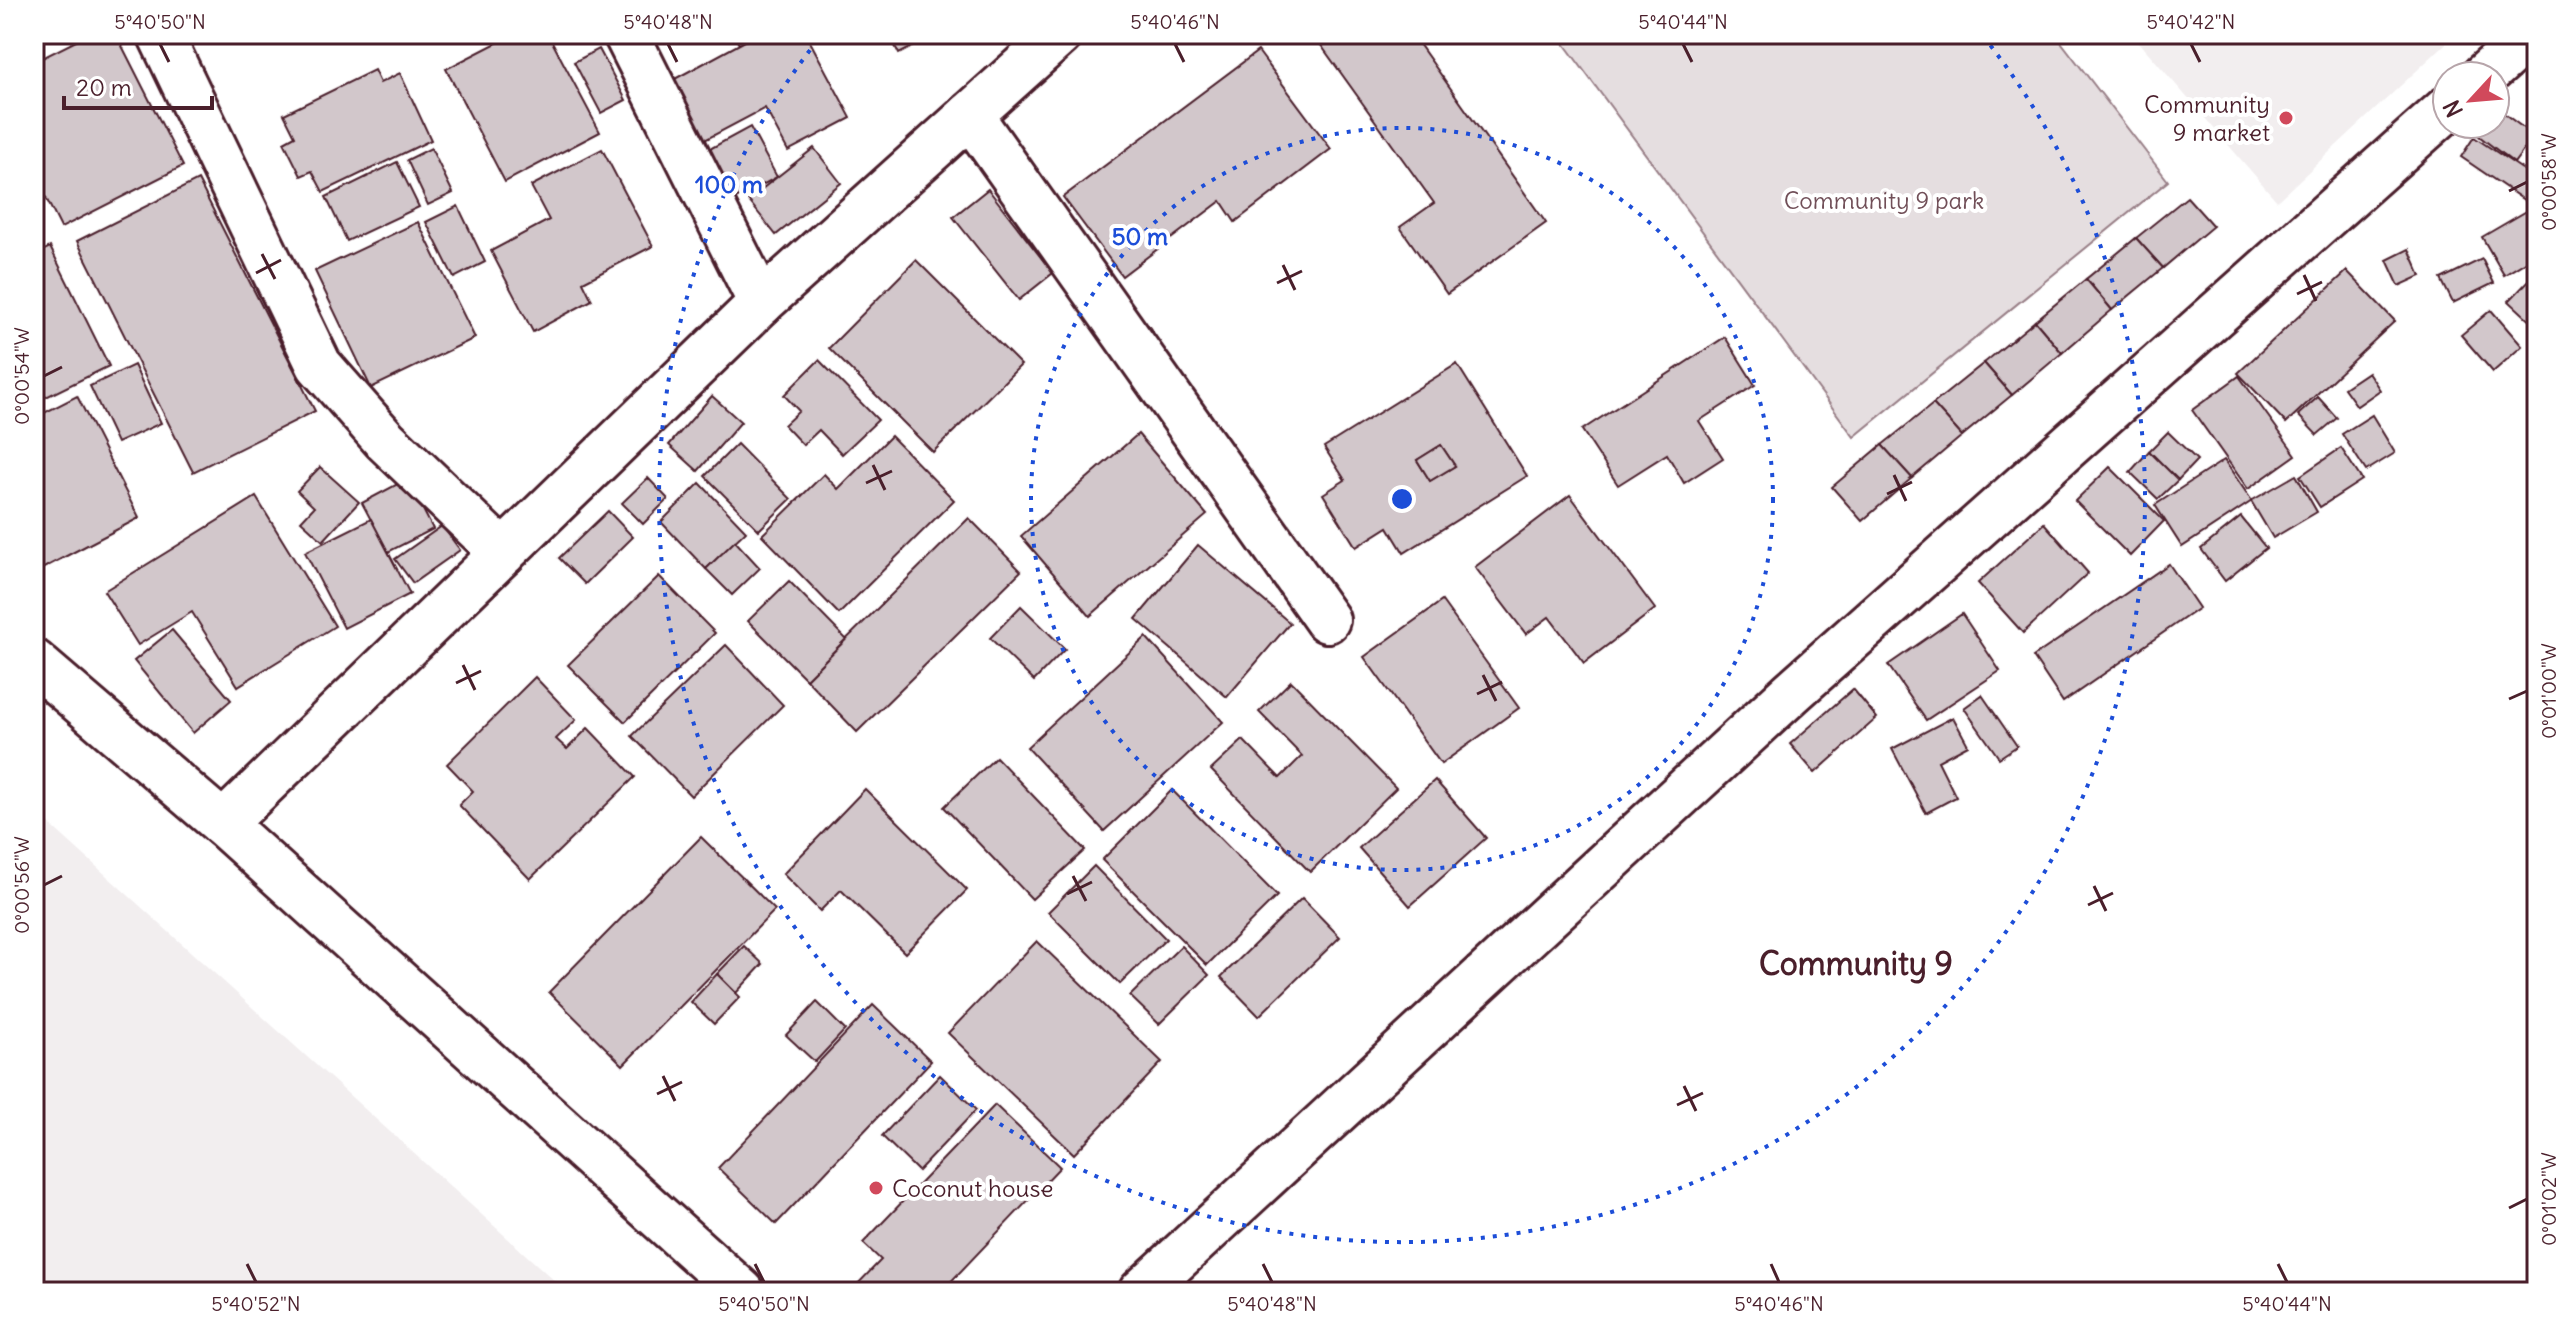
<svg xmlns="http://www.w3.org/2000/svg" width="2571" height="1326" viewBox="0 0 2571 1326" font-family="Delius,sans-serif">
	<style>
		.built { fill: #f2eeef }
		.green { fill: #e5dee0; stroke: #987e86; stroke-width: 2 }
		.building { fill: #d2c7cb; stroke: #4a1f2b; stroke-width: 2; fill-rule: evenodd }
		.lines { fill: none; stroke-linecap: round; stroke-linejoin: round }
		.street-casing { stroke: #4a1f2b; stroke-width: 50 }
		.street { stroke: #fff; stroke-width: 44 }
		.ticks { fill: none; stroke: #4a1f2b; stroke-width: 3 }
		.ring { fill: none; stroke: #1d4ed8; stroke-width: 4; stroke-dasharray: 4 8 }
		.poi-dot { fill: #d1495b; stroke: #fff; stroke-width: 3 }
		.labels { text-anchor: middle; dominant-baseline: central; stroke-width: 8; stroke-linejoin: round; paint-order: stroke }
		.poi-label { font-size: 24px; fill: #4a1f2b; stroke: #fff; text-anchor: end }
		.park-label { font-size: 24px; fill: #714f58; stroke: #fff }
		.district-label { font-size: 32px; font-weight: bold; fill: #4a1f2b; stroke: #fff }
		.centre { fill: #1d4ed8; stroke: #fff; stroke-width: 4 }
		.ring-label { font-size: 24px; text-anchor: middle; font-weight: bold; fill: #1d4ed8; stroke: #fff; stroke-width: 8; stroke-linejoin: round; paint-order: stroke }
		.neatline { fill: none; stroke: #4a1f2b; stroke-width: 3 }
		.ticks-label { font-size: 20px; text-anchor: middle; fill: #4a1f2b }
	</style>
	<rect width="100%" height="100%" fill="#fff"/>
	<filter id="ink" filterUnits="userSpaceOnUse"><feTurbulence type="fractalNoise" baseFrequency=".0125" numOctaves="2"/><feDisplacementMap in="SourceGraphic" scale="16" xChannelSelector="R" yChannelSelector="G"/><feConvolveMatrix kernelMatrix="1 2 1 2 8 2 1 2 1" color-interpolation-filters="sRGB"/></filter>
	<g filter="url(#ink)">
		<g class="built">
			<polygon points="2132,34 2456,34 2277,201"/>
			<polygon points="34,810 567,1292 34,1292"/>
		</g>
		<polygon class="green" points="1557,34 2055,34 2168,181 1854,437"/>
		<g class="building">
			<polygon points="90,34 116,34 183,166 61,228 34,174 34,62"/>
			<polygon points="514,34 548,34 600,132 505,182 446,69"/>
			<polygon points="733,34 758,34 739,44"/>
			<polygon points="758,34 806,34 851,118 788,151 765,108 703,141 671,81"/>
			<polygon points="889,34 937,34 899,54"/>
			<polygon points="1313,34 1412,34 1546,223 1447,294 1400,227 1434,203"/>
			<polygon points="599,49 626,100 601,113 574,62"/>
			<polygon points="1258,51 1331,149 1235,222 1221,201 1122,276 1063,197"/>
			<polygon points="374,70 380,83 400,73 431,140 323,192 312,171 301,176 284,142 295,136 284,114"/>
			<polygon points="2498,109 2534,136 2514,163 2479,136 2487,124 2495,124 2495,113"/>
			<polygon points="750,127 777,177 721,207 695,157"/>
			<polygon points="2474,137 2537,179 2524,200 2461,157"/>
			<polygon points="431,148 453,193 428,205 407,160"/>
			<polygon points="814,148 841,183 776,235 748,200"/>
			<polygon points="602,149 653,246 583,282 592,300 533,332 491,251 549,220 531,186"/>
			<polygon points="397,162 419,207 347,241 326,197"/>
			<polygon points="198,180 315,411 193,472 77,241"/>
			<polygon points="988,189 1053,273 1019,300 953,217"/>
			<polygon points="2187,197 2213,226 2163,268 2136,238"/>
			<polygon points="2537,205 2537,255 2504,275 2482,237"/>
			<polygon points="458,206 485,262 454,278 426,222"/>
			<polygon points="418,222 475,338 371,388 315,271"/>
			<polygon points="2136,238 2163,268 2112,310 2086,279"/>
			<polygon points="50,247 109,366 34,403 34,255"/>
			<polygon points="2409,249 2421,276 2399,286 2387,260"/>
			<polygon points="2482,259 2494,283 2453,303 2441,279"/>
			<polygon points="916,260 1021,365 933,452 829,348"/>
			<polygon points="2347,271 2395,321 2286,423 2238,373"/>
			<polygon points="2531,278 2537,283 2537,327 2509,301"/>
			<polygon points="2086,279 2112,310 2062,353 2035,321"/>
			<polygon points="2491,310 2522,346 2493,372 2461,335"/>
			<polygon points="2035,321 2062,353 2012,395 1984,363"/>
			<polygon points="1725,337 1755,385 1699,421 1723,458 1684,483 1667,454 1618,485 1582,430"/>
			<polygon points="819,360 878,420 842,454 819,430 803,445 784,425 799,411 784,395"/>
			<polygon points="1984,363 2012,395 1962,436 1933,404"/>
			<path d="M1457 364 1527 476 1404 553 1388 527 1356 547 1323 494 1345 480 1324 447ZM1441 445 1455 466 1430 481 1417 460Z"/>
			<polygon points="134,365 161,423 117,443 90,386"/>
			<polygon points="2368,372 2380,390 2357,406 2344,388"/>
			<polygon points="2239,376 2296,455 2248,489 2192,410"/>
			<polygon points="77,396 139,518 34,573 34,418"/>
			<polygon points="712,396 741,422 698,471 669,445"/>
			<polygon points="2318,397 2337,418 2317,435 2298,415"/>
			<polygon points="1933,404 1962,436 1912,478 1882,445"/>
			<polygon points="2372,415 2395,453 2366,471 2342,434"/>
			<polygon points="2168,432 2197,460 2178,480 2149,451"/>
			<polygon points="1138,434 1207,515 1090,616 1021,536"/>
			<polygon points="891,436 954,500 839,614 762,535 824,474 838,489"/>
			<polygon points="737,444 791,499 759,530 705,476"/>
			<polygon points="1441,445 1455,466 1430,481 1417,460"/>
			<polygon points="1882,445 1912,478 1862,521 1832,487"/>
			<polygon points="2341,448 2362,480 2320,507 2300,476"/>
			<polygon points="2149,451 2178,480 2158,499 2130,472"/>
			<polygon points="2224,460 2252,501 2182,547 2155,505"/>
			<polygon points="320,467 359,502 323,541 301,521 314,507 297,491"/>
			<polygon points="2110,467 2164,521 2130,556 2075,501"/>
			<polygon points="2296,475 2317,512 2273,538 2251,501"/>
			<polygon points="648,478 668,499 643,524 622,503"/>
			<polygon points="407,479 433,529 388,552 362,503"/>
			<polygon points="700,483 746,531 706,569 661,522"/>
			<polygon points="1570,495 1655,609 1584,663 1549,617 1526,634 1475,567"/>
			<polygon points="256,497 335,626 238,686 192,612 138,645 104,591"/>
			<polygon points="608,511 633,537 585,584 559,558"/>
			<polygon points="2241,517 2266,548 2225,581 2201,549"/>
			<polygon points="969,518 1021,571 857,732 806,679"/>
			<polygon points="371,519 410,594 344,628 305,552"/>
			<polygon points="2044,523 2088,573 2023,633 1978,583"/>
			<polygon points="442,526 460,550 413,583 395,559"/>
			<polygon points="735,541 760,568 732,595 706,569"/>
			<polygon points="1198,545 1290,623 1227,697 1136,619"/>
			<polygon points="2169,564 2199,608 2063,702 2033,657"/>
			<polygon points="659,576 715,633 625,722 568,665"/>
			<polygon points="789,581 846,639 806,679 748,621"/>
			<polygon points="1442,601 1519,708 1441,764 1364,657"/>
			<polygon points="1021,606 1065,649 1034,681 990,638"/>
			<polygon points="1962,614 2000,671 1926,720 1888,665"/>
			<polygon points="172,630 231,700 193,733 134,661"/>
			<polygon points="1146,637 1223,722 1104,831 1027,747"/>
			<polygon points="726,645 783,705 691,796 632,736"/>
			<polygon points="535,677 576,720 556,739 567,749 588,728 635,777 530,879 459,805 473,791 447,764"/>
			<polygon points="1291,681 1396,788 1310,872 1211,770 1243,740 1280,778 1302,756 1259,712"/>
			<polygon points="1853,689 1877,718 1815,773 1790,744"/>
			<polygon points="1982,695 2017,746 1999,758 1964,708"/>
			<polygon points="1953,717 1968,745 1938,761 1956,797 1926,813 1892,749"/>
			<polygon points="996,757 1085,850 1032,899 944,807"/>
			<polygon points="1435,780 1486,838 1410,906 1359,848"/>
			<polygon points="865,789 967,890 905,953 841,890 820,911 783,874"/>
			<polygon points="1172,790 1277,896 1207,965 1102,860"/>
			<polygon points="701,837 775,910 623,1065 549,992"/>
			<polygon points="1094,866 1166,939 1120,984 1048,912"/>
			<polygon points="1302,898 1340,937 1259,1016 1221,977"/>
			<polygon points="1037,941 1162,1062 1074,1154 948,1033"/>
			<polygon points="744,946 763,964 736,993 717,974"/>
			<polygon points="1181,946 1209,975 1159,1024 1130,996"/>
			<polygon points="717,974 740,997 714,1024 691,1002"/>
			<polygon points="817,1002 845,1030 815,1062 786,1035"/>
			<polygon points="873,1005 931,1061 776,1224 718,1168"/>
			<polygon points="940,1075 976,1110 918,1171 882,1136"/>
			<polygon points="995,1105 1060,1167 941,1292 850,1292 881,1260 863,1243"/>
		</g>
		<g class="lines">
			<defs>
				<g id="street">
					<polyline points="160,34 319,365 385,440 503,553"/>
					<polyline points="626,34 761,303"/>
					<polyline points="2484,76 2531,34"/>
					<polyline points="970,115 1327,620"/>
					<polyline points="34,662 223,824 742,1292"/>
					<polyline points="223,824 761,303 1060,34"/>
					<polyline points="1141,1292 1792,692 2447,109"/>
				</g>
			</defs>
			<use href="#street" class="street-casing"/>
			<use href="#street" class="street"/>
		</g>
	</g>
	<path class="ticks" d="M160 44 169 62M668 44 677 62M1175 44 1184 62M1683 44 1692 62M2191 44 2200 62M2509 191 2527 182M262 254 275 279M1283 265 1295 290M256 273 281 260M2304 275 2316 301M1277 283 1302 271M2297 294 2322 282M44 376 62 367M873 465 885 490M1894 475 1906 501M866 483 892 471M1887 494 1912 482M463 665 475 690M1483 675 1496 701M456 683 481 671M1477 694 1502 682M2509 699 2527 691M1073 876 1086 901M44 885 62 876M2094 886 2106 911M1067 894 1092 882M2088 905 2113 893M663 1076 675 1101M1684 1086 1696 1111M657 1094 682 1082M1677 1105 1703 1093M2509 1208 2527 1199M247 1264 256 1282M755 1264 764 1282M1263 1264 1272 1282M1771 1264 1779 1282M2278 1264 2287 1282"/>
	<g class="ring">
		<circle cx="1402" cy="499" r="371"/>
		<path d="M1983 36A743 743 0 1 1 821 36"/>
	</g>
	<g class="poi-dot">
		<circle cx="2286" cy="118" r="8"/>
		<circle cx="876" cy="1188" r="8"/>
	</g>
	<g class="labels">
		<g class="poi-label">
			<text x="2270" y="104">Community<tspan x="2270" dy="28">9 market</tspan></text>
			<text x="892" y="1188" text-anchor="start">Coconut house</text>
		</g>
		<g class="park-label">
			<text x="1884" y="200">Community 9 park</text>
		</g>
		<g class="district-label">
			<text x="1856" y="963">Community 9</text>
		</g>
	</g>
	<circle cx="1402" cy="499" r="12" class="centre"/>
	<g class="ring-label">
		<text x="729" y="193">100 m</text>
		<text x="1140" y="245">50 m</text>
	</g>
	<rect width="2571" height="1326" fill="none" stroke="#fff" stroke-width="88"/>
	<g transform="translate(2471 100) rotate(244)"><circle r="38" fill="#ffffff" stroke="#b7a5aa" stroke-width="2"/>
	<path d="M0-6L14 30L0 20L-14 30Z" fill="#d1495b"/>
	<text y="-12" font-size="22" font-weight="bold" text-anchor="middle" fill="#4a1f2b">N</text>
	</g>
	<path d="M64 96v12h148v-12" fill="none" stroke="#4a1f2b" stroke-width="4"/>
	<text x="76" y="96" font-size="24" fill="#4a1f2b" stroke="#ffffff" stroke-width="6" paint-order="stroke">20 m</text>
	<rect x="44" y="44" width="2483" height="1238" class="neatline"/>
	<g class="ticks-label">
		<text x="160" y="29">5°40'50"N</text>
		<text x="668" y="29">5°40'48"N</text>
		<text x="1175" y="29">5°40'46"N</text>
		<text x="1683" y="29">5°40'44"N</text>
		<text x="2191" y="29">5°40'42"N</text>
		<text transform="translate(2549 182) rotate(-90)" y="7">0°00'58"W</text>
		<text transform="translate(22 376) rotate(-90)" y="7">0°00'54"W</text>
		<text transform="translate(2549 691) rotate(-90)" y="7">0°01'00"W</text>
		<text transform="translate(22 885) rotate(-90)" y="7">0°00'56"W</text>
		<text transform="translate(2549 1199) rotate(-90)" y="7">0°01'02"W</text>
		<text x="256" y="1311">5°40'52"N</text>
		<text x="764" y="1311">5°40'50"N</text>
		<text x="1272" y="1311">5°40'48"N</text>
		<text x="1779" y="1311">5°40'46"N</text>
		<text x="2287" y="1311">5°40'44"N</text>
	</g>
</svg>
